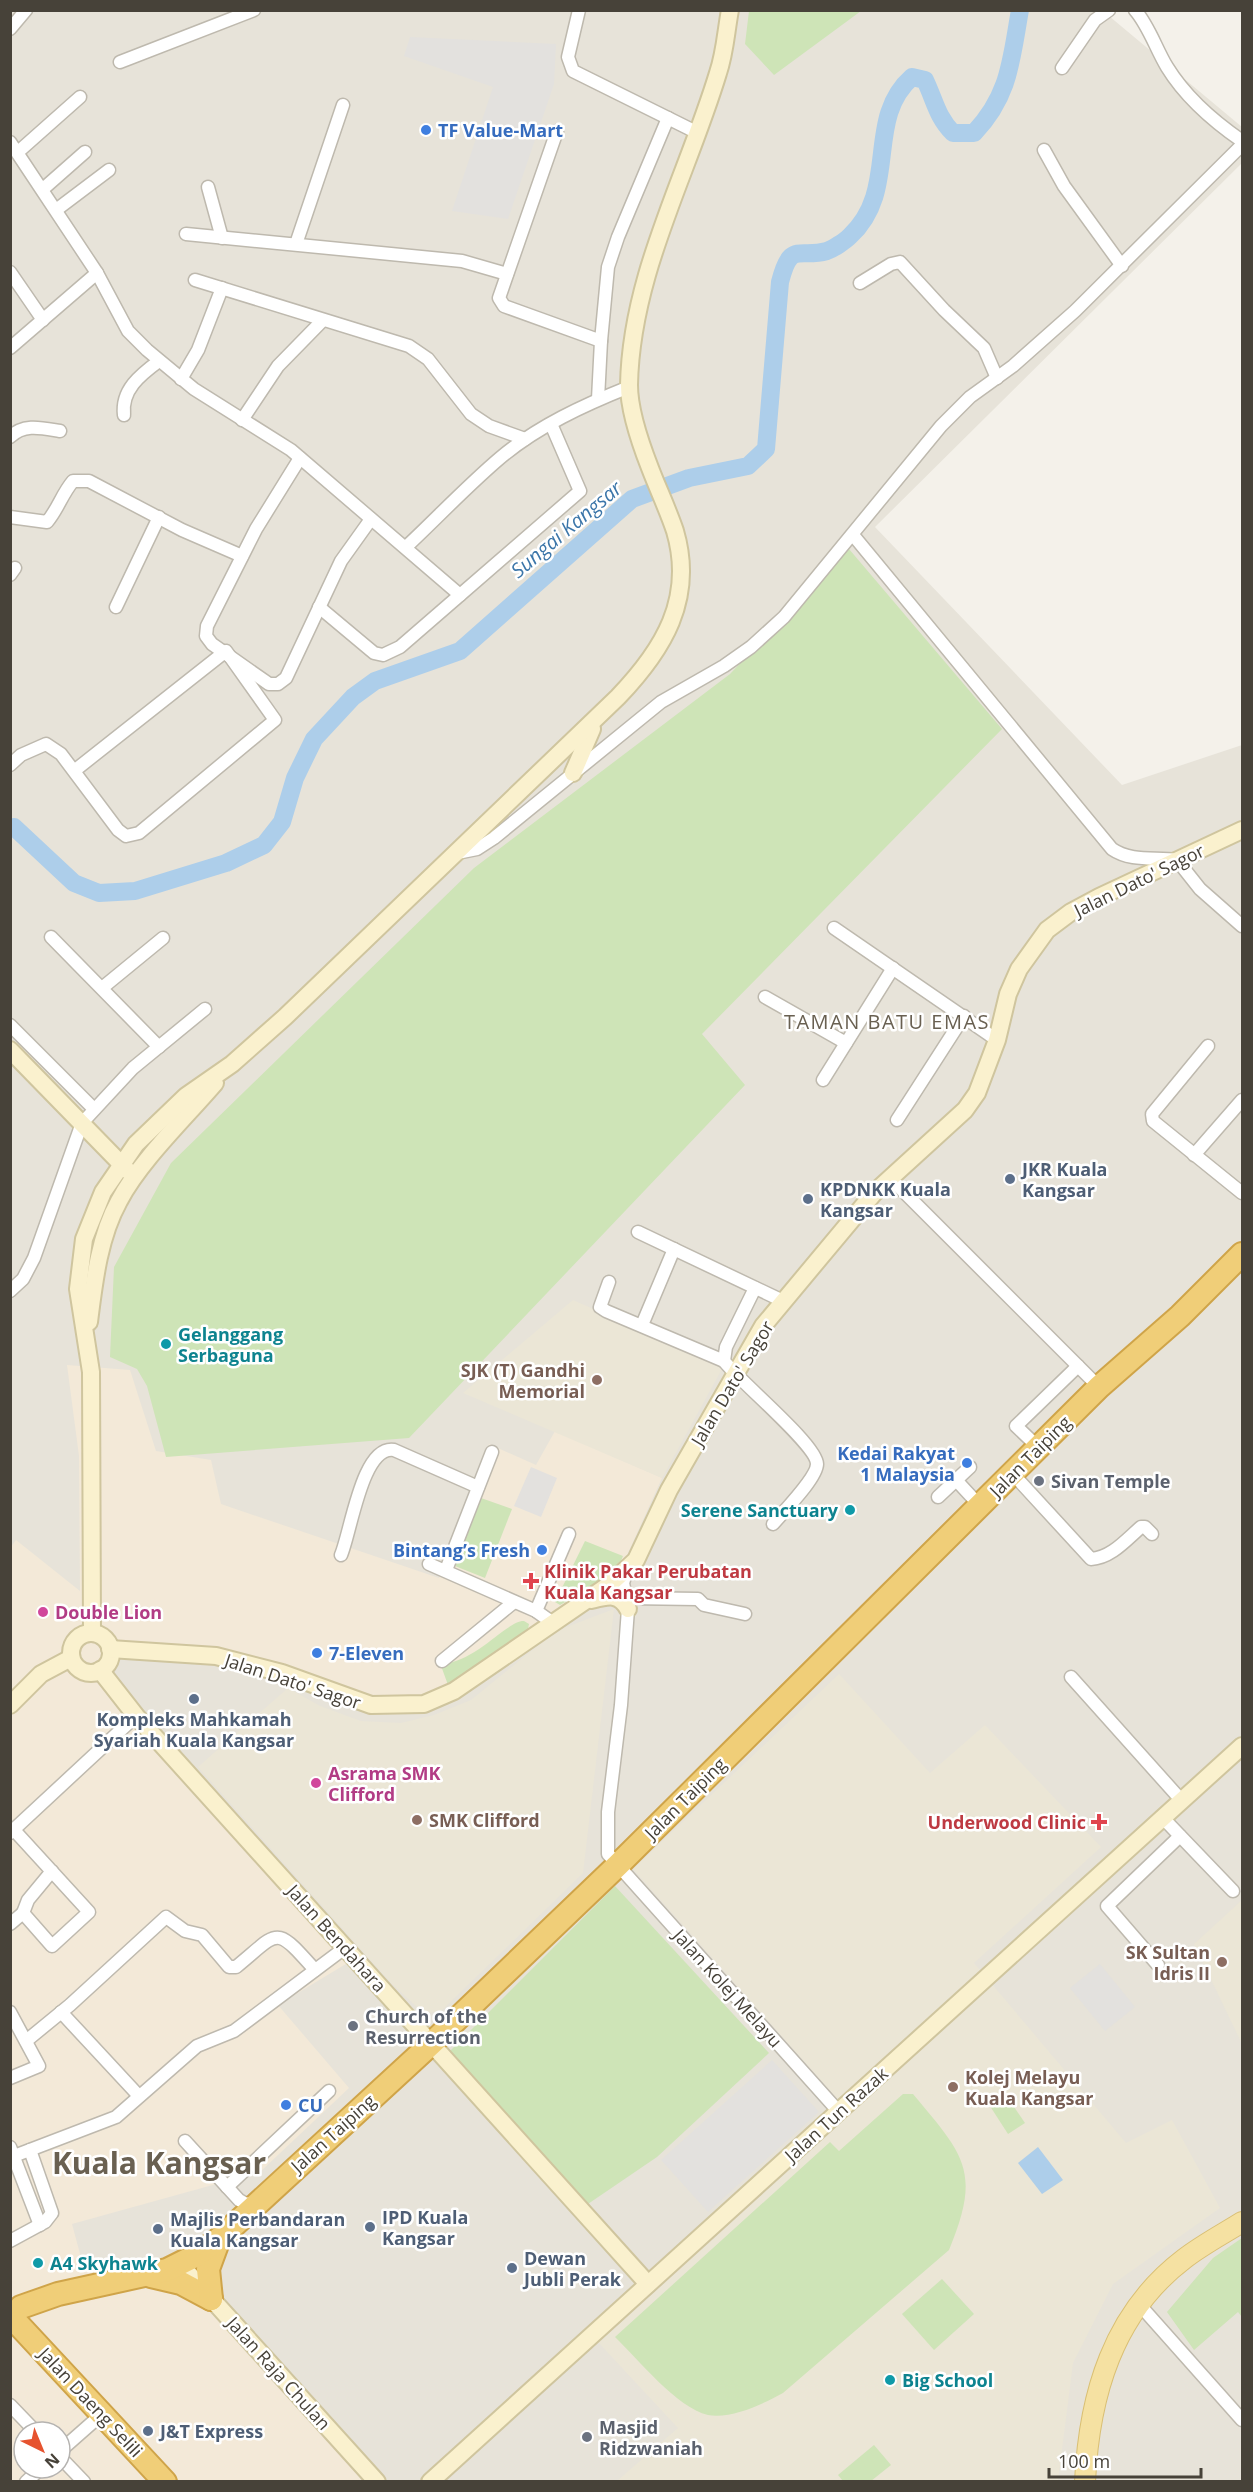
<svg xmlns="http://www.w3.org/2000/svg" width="1253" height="2492" viewBox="0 0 1253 2492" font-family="'Open Sans',sans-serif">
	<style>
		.residential { fill: #e7e3d9; fill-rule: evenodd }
		.commercial { fill: #f3e9d8; fill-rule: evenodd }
		.education { fill: #ebe6d6 }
		.green { fill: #cee4b7 }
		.parking { fill: #e3e1de }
		.water { fill: #adceea }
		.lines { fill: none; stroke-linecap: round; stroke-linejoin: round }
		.river { stroke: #adceea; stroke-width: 18 }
		.street-casing { stroke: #beb9ae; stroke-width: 15 }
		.secondary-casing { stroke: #cfc59e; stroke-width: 20 }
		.primary-casing { stroke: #d9bf73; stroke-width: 22 }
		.highway-casing { stroke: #cfa449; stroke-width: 26 }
		.street { stroke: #fff; stroke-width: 12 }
		.secondary { stroke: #faf1ce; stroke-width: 16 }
		.primary { stroke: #f5e1a2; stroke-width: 20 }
		.highway { stroke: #f0ce78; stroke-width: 22 }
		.shop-dot { fill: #3f7fe0; stroke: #fff; stroke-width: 2 }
		.service-dot { fill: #5c6f8a; stroke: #fff; stroke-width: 2 }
		.culture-dot { fill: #0f9aa8; stroke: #fff; stroke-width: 2 }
		.education-dot { fill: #8d6e63; stroke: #fff; stroke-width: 2 }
		.worship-dot { fill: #6b7280; stroke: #fff; stroke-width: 2 }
		.health-dot { fill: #e0444e; stroke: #fff; stroke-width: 2 }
		.hotel-dot { fill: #d1479c; stroke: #fff; stroke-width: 2 }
		.labels { text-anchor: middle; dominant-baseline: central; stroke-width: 5; stroke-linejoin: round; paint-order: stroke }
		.shop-label { font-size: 18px; font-weight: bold; fill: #366cbe; stroke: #fff; text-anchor: start }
		.street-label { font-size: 18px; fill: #474239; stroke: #fff }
		.service-label { font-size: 18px; font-weight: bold; fill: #4e5e75; stroke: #fff; text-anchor: start }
		.culture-label { font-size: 18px; font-weight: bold; fill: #0d838f; stroke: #fff; text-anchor: start }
		.education-label { font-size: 18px; font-weight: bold; fill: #785e54; stroke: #fff; text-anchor: end }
		.worship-label { font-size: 18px; font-weight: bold; fill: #5b616d; stroke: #fff; text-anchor: start }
		.health-label { font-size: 18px; font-weight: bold; fill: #be3a42; stroke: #fff; text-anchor: start }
		.hotel-label { font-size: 18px; font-weight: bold; fill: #b23c85; stroke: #fff; text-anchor: start }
		.water-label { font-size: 20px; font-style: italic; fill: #3c76a9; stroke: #fff }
		.neighbourhood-label { font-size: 20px; letter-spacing: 1.5px; fill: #696051; stroke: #fff }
		.town-label { font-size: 30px; font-weight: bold; fill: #696051; stroke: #fff }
	</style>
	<rect width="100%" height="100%" fill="#f4f1ea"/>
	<path class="residential" d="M11 11H1103L1242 127V163L875 527 1122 785 1242 745V2481L11 2482ZM24 2432H60V2468H24Z"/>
	<path class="commercial" d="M67 1365 130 1370 156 1451 211 1460 221 1504 439 1578 489 1444 536 1465 555 1431 662 1478 623 1564 598 1588 557 1610 453 1687 403 1700H377L198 1647 114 1644 112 1678 359 1956 278 2005 349 2088 260 2172 72 2224 83 2265 174 2257 364 2481 11 2482V1547L16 1540 80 1591 79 1456ZM24 2432H60V2468H24Z"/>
	<g class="education">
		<polygon points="573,1300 723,1367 662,1478 463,1393"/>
		<polygon points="614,1609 583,1873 441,2011 428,2013 417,2007 391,1983 198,1767 288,1688 320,1706 361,1721 401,1723 434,1715 471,1700 556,1631"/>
		<polygon points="839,1674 930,1773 985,1725 1101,1847 974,1963 1126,2143 1172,2120 1220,2208 1113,2284 1073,2363 1058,2481 617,2481 678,2428 598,2342 850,2113 633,1869"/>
		<polygon points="1242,1900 1242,2044 1194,1944"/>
	</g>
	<g class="green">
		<polygon points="749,11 749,10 861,11 774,75 745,44"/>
		<polygon points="849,549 1002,729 702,1034 745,1085 409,1438 166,1457 147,1386 137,1369 110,1357 114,1267 171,1163 474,868 730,674"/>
		<polygon points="481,1498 512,1509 485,1578 455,1566"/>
		<path d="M585 1541 623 1556C615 1580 581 1593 560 1605L555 1602Z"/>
		<path d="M524 1621 529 1624 528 1629 453 1685H448L440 1663C472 1666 507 1620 524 1621Z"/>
		<polygon points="615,1886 769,2053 657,2157 585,2206 477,2089 450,2051"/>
		<polygon points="1004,2092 1025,2123 1008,2134 988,2103"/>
		<path d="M903 2094H913C964 2155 982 2171 949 2250L783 2393C763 2404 732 2419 708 2415 677 2408 638 2359 615 2337L830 2142 839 2151Z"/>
		<polygon points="1242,2238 1242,2317 1238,2312 1194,2350 1167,2312 1213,2258"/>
		<polygon points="942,2279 974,2314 934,2350 902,2314"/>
		<polygon points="874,2445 891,2465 871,2481 843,2481 838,2475"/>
	</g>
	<g class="parking">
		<polygon points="410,37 556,44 554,84 508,219 452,211 493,87 404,56"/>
		<polygon points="531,1467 557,1478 541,1517 514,1506"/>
		<polygon points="1100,1964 1135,2007 1105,2031 1070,1988"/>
		<polygon points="772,2060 819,2112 708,2212 661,2160"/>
	</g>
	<polygon class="water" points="1038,2147 1063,2180 1042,2194 1018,2163"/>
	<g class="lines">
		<path class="river" d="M10 828 14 827 74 883 99 893 135 891 226 863 264 845 282 822 295 778 314 739 353 697 375 681 460 651 632 499 689 478 748 466 766 449 780 282C791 240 798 259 827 251 833 249 845 241 850 236 900 190 864 119 912 77L925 80C935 101 937 117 953 133H974C1010 95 1011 60 1020 10"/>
		<defs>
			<g id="street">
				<polyline points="579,10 568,57 573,71 698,133"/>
				<path d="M1135 10C1149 26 1156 49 1167 67 1186 98 1213 121 1242 141"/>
				<polyline points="10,29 26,10"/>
				<polyline points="120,62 254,10"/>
				<polyline points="1062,68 1095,20 1109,10"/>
				<polyline points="557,131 499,298 504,306 601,341 608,267 618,237 668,118"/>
				<polyline points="10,142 97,273 128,331 147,350 194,389 291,450 460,595 580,491 551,424"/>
				<polyline points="1044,150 1064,186 1122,266"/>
				<polyline points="18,152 80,97"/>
				<polyline points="208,187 222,238"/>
				<polyline points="43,189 85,152"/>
				<polyline points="56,210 109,170"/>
				<polyline points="186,234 462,261 507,274"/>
				<polyline points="296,244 343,105"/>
				<polyline points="10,272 43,320"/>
				<polyline points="195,280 409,346 428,359 471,414 489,426 525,439"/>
				<polyline points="860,283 891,264 900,262 944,310 984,348 997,378"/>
				<polyline points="10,348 97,273"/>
				<polyline points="181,379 198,350 222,288"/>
				<polyline points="598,399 601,341"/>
				<path d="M124 415C121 390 140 375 159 361"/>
				<polyline points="242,420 278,366 323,320"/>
				<path d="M10 437C24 423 42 428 60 431"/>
				<polyline points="300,458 256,529 207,626 206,636 212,644 269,684 278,684 286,678 341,561 371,519"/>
				<path d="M10 517 47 522C58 509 62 494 73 481H89L182 530 242 556"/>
				<path d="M853 535 1112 849C1131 862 1155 857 1177 860L1200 889 1242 926"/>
				<path d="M406 547C437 518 467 486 500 458 538 426 584 405 629 387"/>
				<polyline points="10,575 15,568"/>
				<polyline points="116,607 159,517"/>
				<polyline points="319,607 374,653 383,655 400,647 460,595"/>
				<polyline points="10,765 21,755 46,744 61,754 118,830 126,836 139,833 275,720 226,651 74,771"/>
				<polyline points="457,853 477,849 494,838 661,702 724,666 751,647 784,617 941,426 970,397 1013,366 1075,311 1242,145"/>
				<polyline points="834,928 997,1040"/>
				<polyline points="51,937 159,1047"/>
				<polyline points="102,988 163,938"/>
				<polyline points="765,997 846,1043"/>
				<polyline points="10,1025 94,1109"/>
				<polyline points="1208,1046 1152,1114 1153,1121 1242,1193"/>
				<polyline points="823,1080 893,968"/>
				<polyline points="897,1120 964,1016"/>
				<polyline points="1194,1155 1242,1100"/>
				<polyline points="890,1178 1099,1387"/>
				<polyline points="638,1232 783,1301"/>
				<polyline points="609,1282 600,1307 606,1311 724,1361"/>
				<path d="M755 1288 726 1347 724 1361C740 1382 817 1445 817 1464 817 1478 783 1512 773 1524"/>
				<polyline points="10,1291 23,1279 34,1258 82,1123 133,1068 205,1009"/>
				<polyline points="642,1325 674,1249"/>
				<polyline points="1039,1448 1016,1426 1078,1366"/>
				<path d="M1013 1474 1091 1559C1111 1558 1126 1540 1141 1527H1145L1152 1534"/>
				<polyline points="956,1480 980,1506"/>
				<polyline points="938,1497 970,1467"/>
				<path d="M341 1555C351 1532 362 1445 394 1450L478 1487"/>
				<polyline points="429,1564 536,1611 553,1623"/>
				<polyline points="446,1570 492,1452"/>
				<polyline points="627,1570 623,1583 628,1609 621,1705 608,1812 608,1854 839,2112"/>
				<polyline points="627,1598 698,1599 704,1605 745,1614"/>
				<polyline points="536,1611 569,1534"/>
				<polyline points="442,1661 514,1602"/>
				<polyline points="1071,1677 1182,1801"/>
				<polyline points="1163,1818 1233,1891"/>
				<polyline points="14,1830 89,1912 52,1946 23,1913 28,1900 52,1871"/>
				<polyline points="10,1833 136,1716"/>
				<polyline points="10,1924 23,1913"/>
				<polyline points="1158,1965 1107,1906 1180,1836"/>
				<polyline points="10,2012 39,2066 10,2078"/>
				<polyline points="61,2012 139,2096"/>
				<path d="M26 2041 70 2005 166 1917 185 1931 202 1935 229 1967H236C280 1931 274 1924 315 1970"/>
				<polyline points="185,2141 239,2200 246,2204 257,2202"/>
				<polyline points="10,2147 40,2225"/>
				<polyline points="14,2156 116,2117 197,2046 234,2031 346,1947"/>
				<polyline points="227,2187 329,2091"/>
				<polyline points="10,2241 45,2222 52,2213 30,2150"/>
				<polyline points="1138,2303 1242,2420"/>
				<polyline points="10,2405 36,2432"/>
				<polyline points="60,2451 102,2414"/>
				<polyline points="60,2457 84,2482"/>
				<polyline points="26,2482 41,2468"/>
			</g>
			<g id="secondary">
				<polyline points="573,773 592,729"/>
				<polyline points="10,1050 128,1171"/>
				<path d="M89 1322C94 1282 99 1237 119 1201 140 1161 185 1118 215 1083"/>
				<path d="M591 1600C607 1596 619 1592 628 1609"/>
				<path d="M92 1632 91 1372 78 1289 84 1239 103 1192 136 1144 186 1096 232 1064 285 1017 618 697C663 650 695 599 675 531 668 510 658 489 650 468 641 445 629 409 629 385 631 275 687 176 718 73 725 53 726 31 730 10"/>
				<circle cx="91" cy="1653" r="20"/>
				<polyline points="110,1649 216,1656 282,1673 371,1705 424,1704 454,1691 610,1584 636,1560 669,1490 763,1326 874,1193 965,1110 977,1093 997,1040 1008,994 1019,969 1047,930 1071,912 1099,897 1242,830"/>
				<polyline points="100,1670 136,1716 648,2284"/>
				<polyline points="10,1705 41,1674 71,1658"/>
				<polyline points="181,2265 377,2482"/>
				<polyline points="430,2482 1242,1746"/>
			</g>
			<path id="primary" d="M1085 2482C1089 2395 1113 2313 1184 2259 1202 2245 1223 2234 1242 2222"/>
			<g id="highway">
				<polyline points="151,2276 181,2283 211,2299"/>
				<polyline points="211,2299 208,2269 219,2239"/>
				<polyline points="21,2307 58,2294 167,2270 195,2256 219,2239 431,2044 618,1865 1099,1387 1180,1316 1242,1254"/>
				<polyline points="17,2323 165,2482"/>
			</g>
		</defs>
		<use href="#street" class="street-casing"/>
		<use href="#secondary" class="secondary-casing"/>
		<use href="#primary" class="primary-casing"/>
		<use href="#highway" class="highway-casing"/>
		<use href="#street" class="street"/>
		<use href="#secondary" class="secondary"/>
		<use href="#primary" class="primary"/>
		<use href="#highway" class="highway"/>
	</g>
	<g class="shop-dot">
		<circle cx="426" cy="130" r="6"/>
		<circle cx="967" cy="1463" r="6"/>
		<circle cx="542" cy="1550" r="6"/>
		<circle cx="317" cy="1653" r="6"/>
		<circle cx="286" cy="2105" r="6"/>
	</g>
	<g class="service-dot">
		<circle cx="1010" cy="1179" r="6"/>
		<circle cx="808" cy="1199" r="6"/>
		<circle cx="194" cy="1699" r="6"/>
		<circle cx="370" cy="2227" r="6"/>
		<circle cx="158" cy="2229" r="6"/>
		<circle cx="512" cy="2268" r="6"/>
		<circle cx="148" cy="2431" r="6"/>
	</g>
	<g class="culture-dot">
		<circle cx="166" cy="1344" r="6"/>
		<circle cx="850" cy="1510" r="6"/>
		<circle cx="38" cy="2263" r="6"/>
		<circle cx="890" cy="2380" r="6"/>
	</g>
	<g class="education-dot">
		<circle cx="597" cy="1380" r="6"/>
		<circle cx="417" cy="1820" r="6"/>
		<circle cx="1222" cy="1962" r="6"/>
		<circle cx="953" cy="2087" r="6"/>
	</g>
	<g class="worship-dot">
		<circle cx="1039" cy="1481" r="6"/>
		<circle cx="353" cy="2026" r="6"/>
		<circle cx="587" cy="2437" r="6"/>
	</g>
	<g class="health-dot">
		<path d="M528 1572h6v6h6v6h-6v6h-6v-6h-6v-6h6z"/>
		<path d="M1096 1813h6v6h6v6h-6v6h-6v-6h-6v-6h6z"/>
	</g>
	<g class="hotel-dot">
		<circle cx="43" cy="1612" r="6"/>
		<circle cx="316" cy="1783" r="6"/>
	</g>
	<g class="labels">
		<g class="shop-label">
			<text x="438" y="130">TF Value-Mart</text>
			<text x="955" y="1453" text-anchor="end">Kedai Rakyat<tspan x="955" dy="21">1 Malaysia</tspan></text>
			<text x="530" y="1550" text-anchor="end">Bintang’s Fresh</text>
			<text x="329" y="1653">7-Eleven</text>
			<text x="298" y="2105">CU</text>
		</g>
		<g class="street-label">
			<text transform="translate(1139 880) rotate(-26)">Jalan Dato' Sagor</text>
			<text transform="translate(732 1383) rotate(-59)">Jalan Dato' Sagor</text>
			<text transform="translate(1030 1456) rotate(-45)">Jalan Taiping</text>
			<text transform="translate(293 1681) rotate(18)">Jalan Dato' Sagor</text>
			<text transform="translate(685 1798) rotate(-45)">Jalan Taiping</text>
			<text transform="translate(337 1938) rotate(48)">Jalan Bendahara</text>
			<text transform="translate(728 1988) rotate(48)">Jalan Kolej Melayu</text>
			<text transform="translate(836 2114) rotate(-42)">Jalan Tun Razak</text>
			<text transform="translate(333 2133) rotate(-42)">Jalan Taiping</text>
			<text transform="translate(279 2373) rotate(48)">Jalan Raja Chulan</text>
			<text transform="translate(91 2402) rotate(47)">Jalan Daeng Selili</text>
		</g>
		<g class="service-label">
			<text x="1022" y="1169">JKR Kuala<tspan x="1022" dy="21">Kangsar</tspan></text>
			<text x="820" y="1189">KPDNKK Kuala<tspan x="820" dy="21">Kangsar</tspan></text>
			<text x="194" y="1719" text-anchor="middle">Kompleks Mahkamah<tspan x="194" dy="21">Syariah Kuala Kangsar</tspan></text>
			<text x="382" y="2217">IPD Kuala<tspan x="382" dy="21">Kangsar</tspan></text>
			<text x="170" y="2219">Majlis Perbandaran<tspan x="170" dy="21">Kuala Kangsar</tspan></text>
			<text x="524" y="2258">Dewan<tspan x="524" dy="21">Jubli Perak</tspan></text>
			<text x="160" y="2431">J&amp;T Express</text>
		</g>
		<g class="culture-label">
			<text x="178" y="1334">Gelanggang<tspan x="178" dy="21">Serbaguna</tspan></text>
			<text x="838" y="1510" text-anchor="end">Serene Sanctuary</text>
			<text x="50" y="2263">A4 Skyhawk</text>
			<text x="902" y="2380">Big School</text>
		</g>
		<g class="education-label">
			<text x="585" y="1370">SJK (T) Gandhi<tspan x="585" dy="21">Memorial</tspan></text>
			<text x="429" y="1820" text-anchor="start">SMK Clifford</text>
			<text x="1210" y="1952">SK Sultan<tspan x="1210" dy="21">Idris II</tspan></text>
			<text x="965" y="2077" text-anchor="start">Kolej Melayu<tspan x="965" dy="21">Kuala Kangsar</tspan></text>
		</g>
		<g class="worship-label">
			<text x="1051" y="1481">Sivan Temple</text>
			<text x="365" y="2016">Church of the<tspan x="365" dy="21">Resurrection</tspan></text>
			<text x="599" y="2427">Masjid<tspan x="599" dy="21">Ridzwaniah</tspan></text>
		</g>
		<g class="health-label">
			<text x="544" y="1571">Klinik Pakar Perubatan<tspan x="544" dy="21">Kuala Kangsar</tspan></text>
			<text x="1086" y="1822" text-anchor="end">Underwood Clinic</text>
		</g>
		<g class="hotel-label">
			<text x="55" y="1612">Double Lion</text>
			<text x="328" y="1773">Asrama SMK<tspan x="328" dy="21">Clifford</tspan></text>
		</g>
		<g class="water-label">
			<text transform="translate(566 529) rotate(-40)">Sungai Kangsar</text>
		</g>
		<g class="neighbourhood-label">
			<text x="887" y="1021">TAMAN BATU EMAS</text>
		</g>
		<g class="town-label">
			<text x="159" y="2162">Kuala Kangsar</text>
		</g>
	</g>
	<rect width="1253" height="2492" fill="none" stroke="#474239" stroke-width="24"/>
	<g transform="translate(42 2450) rotate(137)"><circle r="28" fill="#ffffff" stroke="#b5b3b0" stroke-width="1.5"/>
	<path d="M0-4.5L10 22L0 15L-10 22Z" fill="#e6532f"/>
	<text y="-9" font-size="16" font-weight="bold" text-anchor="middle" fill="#474239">N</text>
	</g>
	<path d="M1049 2468v9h152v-9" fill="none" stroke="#474239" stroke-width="3"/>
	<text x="1058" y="2468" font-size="18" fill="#474239" stroke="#ffffff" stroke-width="4.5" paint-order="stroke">100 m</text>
</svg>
